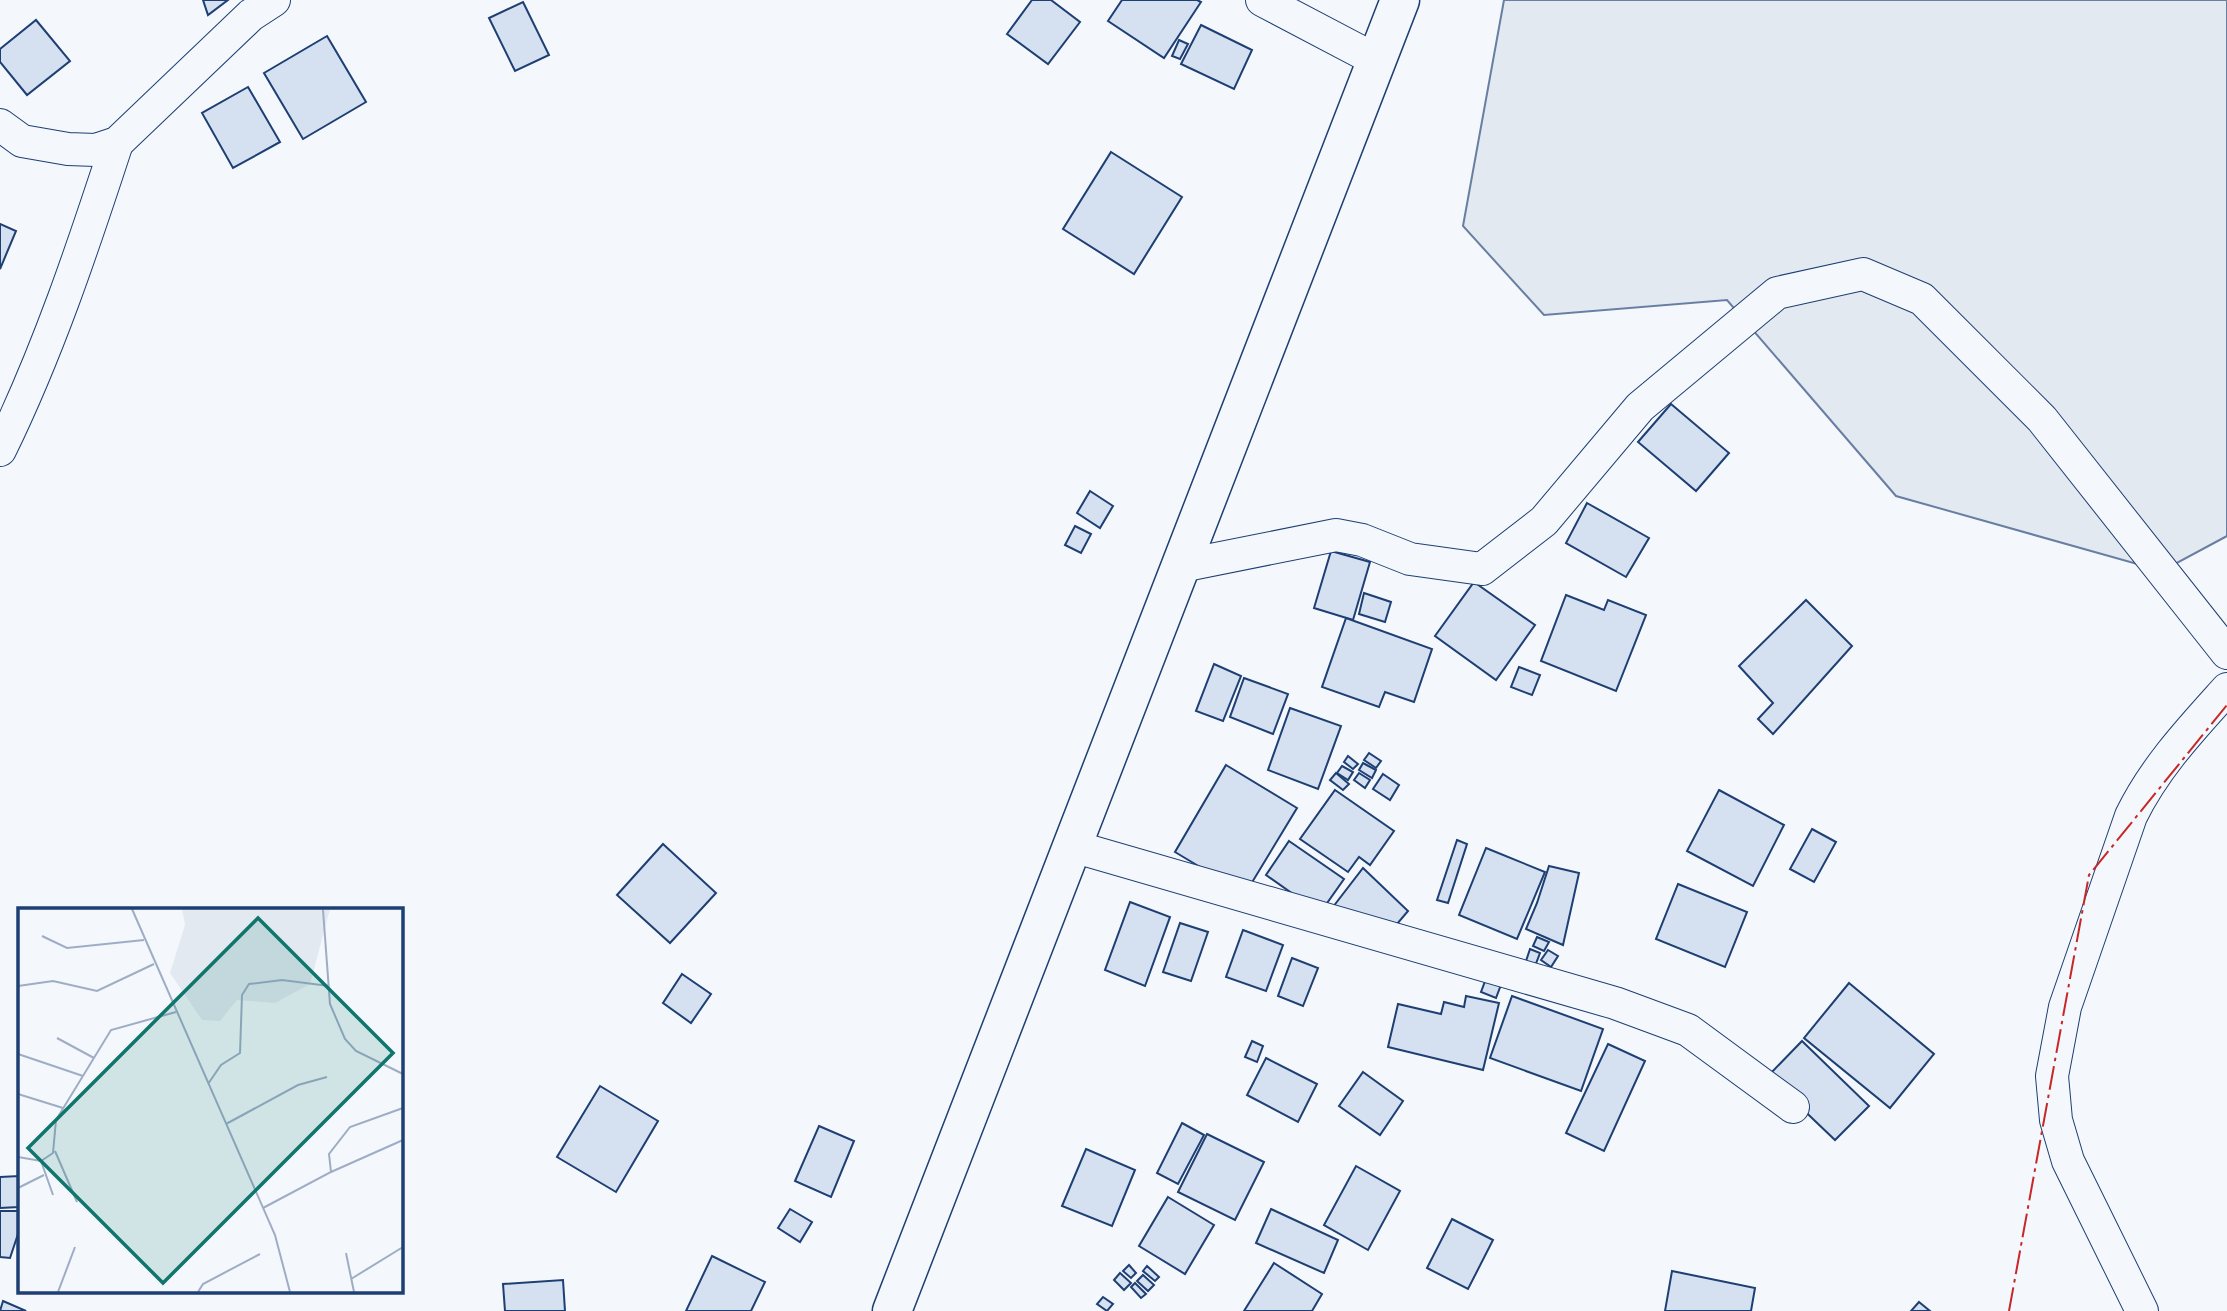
<svg xmlns="http://www.w3.org/2000/svg" width="2227" height="1311" viewBox="0 0 2227 1311" font-family="'Varela Round',sans-serif">
	<style>
		.green { fill: #e3e9f0; stroke: #687fa3; stroke-width: 2 }
		.building { fill: #d5e0f0; stroke: #1d3f73; stroke-width: 2 }
		.lines { fill: none; stroke-linecap: round; stroke-linejoin: round }
		.minor-casing { stroke: #1d3f73; stroke-width: 34 }
		.primary-casing { stroke: #1d3f73; stroke-width: 41 }
		.minor { stroke: #f4f7fb; stroke-width: 32 }
		.primary { stroke: #f4f7fb; stroke-width: 38 }
		.power { stroke: #c62828; stroke-width: 2; stroke-dasharray: 24 5 3.5 5; stroke-linecap: butt }
		.inset-road { fill: none; stroke: #9eadc5; stroke-width: 2 }
		.view { fill: #0f766e; fill-opacity: 0.15; stroke: #0f766e; stroke-width: 3.5 }
		.inset-edge { fill: none; stroke: #1d3f73; stroke-width: 3.5 }
	</style>
	<rect width="100%" height="100%" fill="#f4f7fb"/>
	<polygon class="green" points="1504,0 2227,0 2227,536 2162,571 1896,496 1727,300 1544,315 1463,226"/>
	<g class="building">
		<polygon points="203,0 228,0 208,15"/>
		<polygon points="1032,0 1051,0 1080,22 1048,64 1007,34"/>
		<polygon points="1122,0 1197,0 1201,2 1164,58 1108,21"/>
		<polygon points="523,2 549,55 515,71 489,18"/>
		<polygon points="36,20 70,61 27,95 0,62 0,49"/>
		<polygon points="1201,25 1252,50 1234,89 1181,64"/>
		<polygon points="327,36 366,102 303,139 264,73"/>
		<polygon points="1179,40 1188,44 1180,59 1172,56"/>
		<polygon points="248,87 280,142 233,168 202,113"/>
		<polygon points="1111,152 1182,197 1134,274 1063,229"/>
		<polygon points="0,224 16,231 0,269"/>
		<polygon points="1671,404 1729,453 1696,491 1638,442"/>
		<polygon points="1090,491 1113,506 1100,528 1077,513"/>
		<polygon points="1587,503 1649,538 1626,577 1566,543"/>
		<polygon points="1075,526 1091,534 1081,553 1065,545"/>
		<polygon points="1331,551 1370,562 1353,620 1314,608"/>
		<polygon points="1474,582 1535,625 1496,680 1435,636"/>
		<polygon points="1364,593 1391,602 1385,622 1359,614"/>
		<polygon points="1566,595 1604,610 1608,600 1646,615 1616,691 1541,661"/>
		<polygon points="1806,600 1852,646 1773,734 1758,719 1773,703 1739,666"/>
		<polygon points="1346,618 1432,649 1414,702 1385,692 1379,707 1322,687"/>
		<polygon points="1214,664 1241,676 1223,721 1196,711"/>
		<polygon points="1519,667 1540,675 1532,695 1511,687"/>
		<polygon points="1244,678 1288,694 1273,734 1230,717"/>
		<polygon points="1290,708 1341,726 1318,789 1268,770"/>
		<polygon points="1369,753 1381,761 1376,768 1364,760"/>
		<polygon points="1348,756 1358,764 1353,769 1344,762"/>
		<polygon points="1363,763 1376,770 1372,778 1359,770"/>
		<polygon points="1226,765 1297,808 1245,894 1175,852"/>
		<polygon points="1342,766 1353,772 1348,780 1337,773"/>
		<polygon points="1336,773 1349,784 1343,790 1330,780"/>
		<polygon points="1359,773 1370,780 1365,788 1354,780"/>
		<polygon points="1383,774 1399,785 1390,800 1373,789"/>
		<polygon points="1335,790 1394,831 1370,865 1359,857 1348,872 1300,839"/>
		<polygon points="1719,790 1784,825 1753,886 1687,851"/>
		<polygon points="1812,829 1836,842 1814,882 1790,869"/>
		<polygon points="1457,840 1467,844 1448,903 1437,900"/>
		<polygon points="1289,841 1344,879 1320,913 1266,875"/>
		<polygon points="663,844 716,893 670,943 617,895"/>
		<polygon points="1486,848 1545,872 1517,939 1459,915"/>
		<polygon points="1549,866 1579,873 1563,945 1526,929 1537,903"/>
		<polygon points="1363,868 1408,911 1392,930 1326,916"/>
		<polygon points="1678,884 1747,912 1725,967 1656,939"/>
		<polygon points="1130,902 1170,917 1145,986 1105,970"/>
		<polygon points="1180,923 1208,932 1191,981 1163,972"/>
		<polygon points="1243,930 1283,945 1266,991 1226,977"/>
		<polygon points="1537,937 1549,942 1544,951 1533,946"/>
		<polygon points="1530,949 1540,953 1535,966 1526,961"/>
		<polygon points="1548,950 1558,956 1551,967 1541,960"/>
		<polygon points="1292,958 1318,968 1303,1006 1278,996"/>
		<polygon points="682,974 711,994 691,1023 663,1003"/>
		<polygon points="1487,976 1502,982 1496,998 1481,992"/>
		<polygon points="1849,983 1934,1054 1890,1108 1804,1038"/>
		<polygon points="1466,996 1499,1003 1483,1070 1388,1047 1398,1004 1441,1014 1444,1002 1464,1007"/>
		<polygon points="1512,996 1603,1029 1581,1091 1490,1058"/>
		<polygon points="1252,1041 1263,1046 1257,1062 1245,1057"/>
		<polygon points="1802,1041 1869,1106 1835,1140 1768,1076"/>
		<polygon points="1608,1044 1645,1061 1604,1151 1566,1133"/>
		<polygon points="1266,1058 1317,1084 1298,1122 1247,1095"/>
		<polygon points="1363,1072 1403,1101 1380,1135 1339,1106"/>
		<polygon points="600,1086 658,1121 616,1192 557,1157"/>
		<polygon points="1182,1123 1204,1135 1178,1184 1157,1173"/>
		<polygon points="819,1126 854,1141 831,1197 795,1181"/>
		<polygon points="1207,1134 1264,1162 1235,1220 1178,1192"/>
		<polygon points="1086,1149 1135,1170 1112,1226 1062,1206"/>
		<polygon points="1356,1166 1400,1191 1368,1250 1324,1225"/>
		<polygon points="19,1176 19,1207 0,1208 0,1177"/>
		<polygon points="1168,1197 1214,1225 1185,1274 1139,1246"/>
		<polygon points="790,1209 812,1222 800,1242 778,1228"/>
		<polygon points="1271,1209 1338,1240 1324,1273 1256,1243"/>
		<polygon points="0,1211 19,1211 19,1231 10,1258 0,1257"/>
		<polygon points="1452,1219 1493,1240 1468,1289 1427,1268"/>
		<polygon points="712,1256 765,1282 751,1311 686,1311"/>
		<polygon points="1274,1263 1322,1294 1312,1311 1244,1311"/>
		<polygon points="1129,1265 1136,1273 1131,1278 1123,1271"/>
		<polygon points="1147,1266 1159,1277 1155,1281 1143,1271"/>
		<polygon points="1672,1271 1755,1288 1751,1311 1665,1311"/>
		<polygon points="1120,1273 1131,1283 1124,1290 1114,1280"/>
		<polygon points="1143,1275 1154,1285 1148,1291 1137,1281"/>
		<polygon points="563,1280 565,1311 505,1311 503,1284"/>
		<polygon points="1135,1283 1146,1294 1141,1298 1131,1287"/>
		<polygon points="1103,1297 1113,1304 1107,1311 1097,1304"/>
		<polygon points="3,1301 26,1311 0,1311"/>
		<polygon points="1919,1302 1930,1311 1911,1311"/>
	</g>
	<g class="lines">
		<defs>
			<g id="minor">
				<polyline points="1262,0 1378,61"/>
				<polyline points="0,125 22,141 68,149 96,150 117,143 251,15 274,0"/>
				<path d="M0 450C48 352 83 247 117 143"/>
				<polyline points="1181,566 1336,535 1362,540 1410,559 1482,569 1544,521 1640,407 1777,293 1863,274 1922,299 2042,419 2227,653"/>
				<polyline points="1072,846 1615,1003 1688,1030 1793,1107"/>
				<path d="M2142 1311 2068 1161 2056 1120 2052 1076 2065 1007 2131 816C2155 767 2191 729 2227 689"/>
			</g>
			<polyline id="primary" points="892,1311 1400,0"/>
		</defs>
		<use href="#minor" class="minor-casing"/>
		<use href="#primary" class="primary-casing"/>
		<use href="#minor" class="minor"/>
		<use href="#primary" class="primary"/>
		<polyline class="power" points="2009,1311 2089,875 2227,705"/>
	</g>
	<g transform="translate(18 908)">
		<rect width="385" height="385" fill="#f4f7fb"/>
		<path d="M164 1H312L292 76 257 95 219 92 202 113 184 112 152 65 167 17Z" fill="#e3e9f0"/>
		<path class="inset-road" d="M114 1 257 327 272 384M305 2 312 96 327 131 338 143 385 166M24 28 49 40 126 32M0 78 35 73 79 83 136 56M39 130 76 150M0 146 65 168M190 176 203 157 222 145 224 87 231 76 264 72 311 78M0 186 45 200M208 216 280 177 309 169M37 243 59 294M0 249 23 253 35 245 38 212 93 122 158 104M23 253 35 287M313 264 385 232M0 280 26 267M245 300 313 264 311 246 332 219 385 200M328 345 336 384M333 371 385 339M40 384 57 339M180 384 185 376 242 346"/>
		<path class="view" d="M240 10 375 145 145 375 10 240Z"/>
		<rect width="385" height="385" class="inset-edge"/>
	</g>
</svg>
